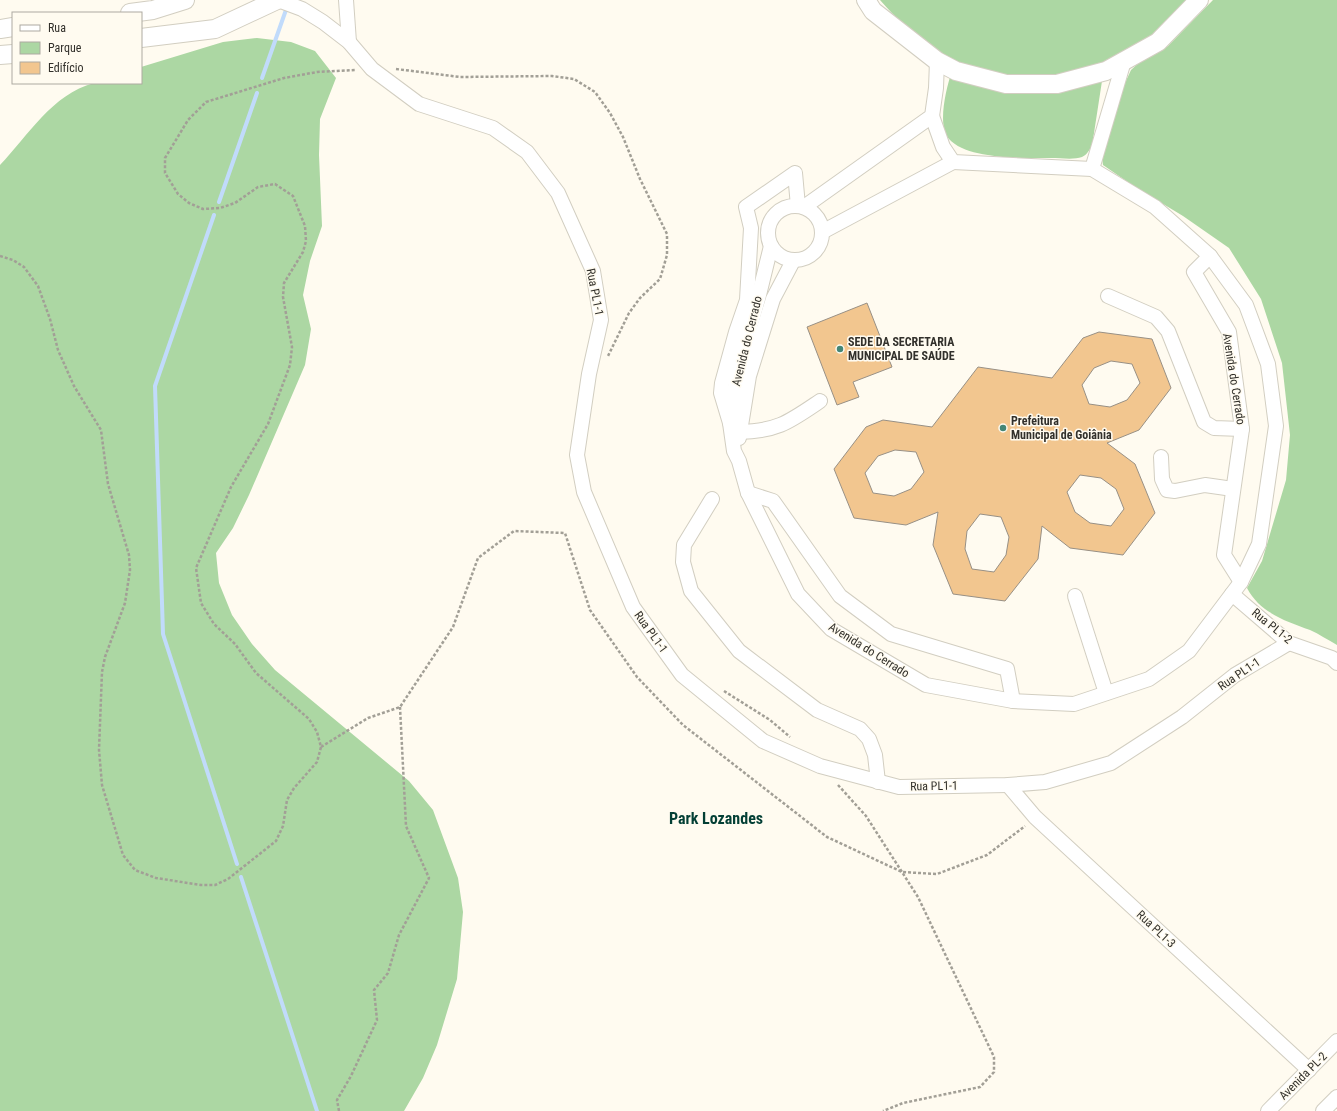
<svg xmlns="http://www.w3.org/2000/svg" width="1337" height="1111" viewBox="0 0 1337 1111" font-family="'Roboto Condensed',sans-serif">
	<style>
		.green { fill: #acd7a3 }
		.lines { fill: none; stroke-linecap: round; stroke-linejoin: round }
		.stream { stroke: #c1dbfb; stroke-width: 4 }
		.building { fill: #f2c68f; stroke: #989085; fill-rule: evenodd }
		.minor-casing { stroke: #d2cec1; stroke-width: 16 }
		.major-casing { stroke: #d2cec1; stroke-width: 20 }
		.path { stroke: #a29f96; stroke-width: 2.5; stroke-dasharray: 3 2; stroke-linecap: butt }
		.minor { stroke: #fff; stroke-width: 14 }
		.major { stroke: #fff; stroke-width: 18 }
		.poi-dot { fill: #448676; stroke: #fffbf0; stroke-width: 1.5 }
		.labels { text-anchor: middle; dominant-baseline: central; stroke-width: 3; stroke-linejoin: round; paint-order: stroke }
		.street-label { font-size: 12px; fill: #32302b; stroke: #fffbf0 }
		.poi-label { font-size: 12px; font-weight: bold; fill: #32302b; stroke: #fffbf0; text-anchor: start }
		.district-label { font-size: 16px; font-weight: bold; fill: #033f35; stroke: #fffbf0 }
	</style>
	<rect width="100%" height="100%" fill="#fffbf0"/>
	<g class="green">
		<path d="M880 0H1189C1172 17 1156 34 1137 47 1082 82 995 87 939 52 918 38 896 19 880 0Z"/>
		<path d="M1213 0H1337V645C1328 640 1319 634 1310 630 1286 621 1260 613 1247 588L1262 561 1286 480 1290 435 1282 363 1261 299 1229 248 1183 216 1135 187 1103 165 1101 150 1119 96 1131 70 1142 60 1168 46Z"/>
		<path d="M257 38 291 42 315 51 336 78 320 119 319 155 322 226 310 261 303 295 311 329 305 365 249 495 233 528 216 553 219 583 232 615 252 644 275 670 409 781 433 810 458 878 463 912 457 979 437 1045 423 1078 404 1111H0V165C28 136 52 94 94 83 107 80 128 83 141 83V67L223 42Z"/>
		<path d="M951 74 1102 81 1092 146C1089 150 1087 155 1082 157 1074 160 1060 158 1052 158 1025 158 968 160 949 139 937 127 946 89 951 74Z"/>
	</g>
	<g class="lines">
		<g class="stream">
			<polyline points="262,78 287,7"/>
			<polyline points="219,202 257,93"/>
			<polyline points="214,215 155,386 163,634 237,864"/>
			<polyline points="241,877 317,1111"/>
		</g>
	</g>
	<g class="building">
		<polygon points="867,303 892,367 853,382 859,397 837,405 807,327"/>
		<path d="M1099 332 1152 339 1171 388 1139 430 1107 443 1135 464 1155 513 1123 555 1070 548 1042 526 1038 559 1005 601 953 594 933 545 938 512 906 525 854 518 834 469 866 427 883 420 932 427 978 367 1052 378 1083 338ZM1111 361 1132 364 1140 383 1127 400 1110 407 1089 404 1082 385 1094 368ZM895 450 916 452 924 472 911 489 894 496 873 493 865 473 878 456ZM1080 475 1101 478 1116 489 1124 509 1111 526 1090 523 1075 512 1067 492ZM980 514 1001 517 1009 537 1006 555 994 572 972 569 965 549 967 531Z"/>
	</g>
	<g class="lines">
		<defs>
			<g id="minor">
				<polyline points="278,0 302,9 323,22 349,42 372,69 419,104 493,128 527,152 558,193 593,271 601,320 589,374 577,455 584,492 633,607 682,675 763,741 820,766 899,787 1008,785 1045,782 1111,763 1182,717 1235,675 1289,643"/>
				<polyline points="346,0 349,42"/>
				<polyline points="1092,169 1124,61"/>
				<circle cx="795" cy="233" r="27"/>
				<path d="M798 206 795 173 746 207 751 228 747 300 736 332 722 383 721 393 730 423 739 432C778 431 789 422 820 401"/>
				<polyline points="804,207 932,116 936,88 937,61"/>
				<polyline points="822,232 953,162"/>
				<polyline points="771,246 758,299 737,373 730,423 734,451 739,461 748,493 798,594 831,629 926,685 1013,701 1074,704 1149,679 1189,651 1241,582 1259,544 1276,426 1268,364 1246,305 1210,256 1155,207 1092,169 953,162 943,147 932,116"/>
				<polyline points="1210,256 1194,272 1229,332 1242,429 1224,555 1241,582"/>
				<polyline points="1108,296 1156,317 1168,331 1204,422 1214,428 1242,429"/>
				<polyline points="739,438 749,376 773,299 793,261"/>
				<polyline points="1161,457 1162,479 1167,490 1175,491 1205,485 1233,489"/>
				<polyline points="748,493 773,501 840,596 891,634 1007,669 1013,701"/>
				<polyline points="712,499 684,545 683,562 691,591 739,651 817,710 860,729 869,739 875,755 878,782"/>
				<polyline points="1232,594 1289,643 1332,658 1337,663"/>
				<polyline points="1075,596 1106,693"/>
				<polyline points="1008,785 1035,817 1309,1070"/>
				<polyline points="1268,1111 1337,1041"/>
				<polyline points="1323,1111 1337,1097"/>
			</g>
			<g id="major">
				<polyline points="866,0 873,11 937,61 956,71 1006,84 1057,84 1106,71 1158,42 1199,0"/>
				<polyline points="130,13 153,10 185,0"/>
				<polyline points="0,29 13,27"/>
				<polyline points="141,38 215,29 277,0"/>
				<polyline points="0,55 13,54"/>
			</g>
		</defs>
		<use href="#minor" class="minor-casing"/>
		<use href="#major" class="major-casing"/>
		<g class="path">
			<polyline points="396,69 460,77 552,76 574,79 595,92 610,113 623,137 640,179 667,234 667,255 660,279 640,298 629,313 608,356"/>
			<polyline points="0,256 13,260 24,267 38,286 50,319 58,350 74,386 101,430 108,484 129,555 130,570 125,603 105,657 102,672 99,750 102,785 123,855 135,870 156,878 201,885 215,885 228,879 276,841 283,826 287,800 294,788 317,762 321,747 317,732 309,719 256,673 235,644 214,624 201,603 196,568 231,487 268,424 290,365 292,347 283,297 284,283 303,252 306,241 305,226 293,196 275,184 258,187 235,203 220,208 203,209 189,203 178,194 165,173 165,158 188,120 206,102 284,78 317,72 355,70"/>
			<polyline points="724,691 770,720 790,737"/>
			<polyline points="321,747 368,718 400,707 453,627 478,558 514,531 565,533 590,610 637,677 683,725 827,837 902,872 937,874 987,855 1025,826"/>
			<polyline points="838,785 866,816 918,897 994,1057 994,1072 980,1087 903,1103 883,1111"/>
			<polyline points="339,1111 337,1100 351,1076 377,1020 374,990 388,973 399,935 429,878 406,826 400,707"/>
		</g>
		<use href="#minor" class="minor"/>
		<use href="#major" class="major"/>
	</g>
	<g class="poi-dot">
		<circle cx="840" cy="349" r="4"/>
		<circle cx="1003" cy="428" r="4"/>
	</g>
	<g class="labels">
		<g class="street-label">
			<text transform="translate(595 292) rotate(79)">Rua PL1-1</text>
			<text transform="translate(747 341) rotate(-76)">Avenida do Cerrado</text>
			<text transform="translate(1234 379) rotate(81)">Avenida do Cerrado</text>
			<text transform="translate(1272 626) rotate(39)">Rua PL1-2</text>
			<text transform="translate(651 632) rotate(54)">Rua PL1-1</text>
			<text transform="translate(869 650) rotate(32)">Avenida do Cerrado</text>
			<text transform="translate(1239 674) rotate(-34)">Rua PL1-1</text>
			<text transform="translate(934 786) rotate(-1)">Rua PL1-1</text>
			<text transform="translate(1156 929) rotate(43)">Rua PL1-3</text>
			<text transform="translate(1303 1076) rotate(-45)">Avenida PL-2</text>
		</g>
		<g class="poi-label">
			<text x="848" y="342">SEDE DA SECRETARIA<tspan x="848" dy="14">MUNICIPAL DE SAÚDE</tspan></text>
			<text x="1011" y="421">Prefeitura<tspan x="1011" dy="14">Municipal de Goiânia</tspan></text>
		</g>
		<g class="district-label">
			<text x="716" y="818">Park Lozandes</text>
		</g>
	</g>
	<rect x="12" y="12" width="130" height="72" fill="#fffbf0" stroke="#adaaa1"/>
	<rect x="20" y="25" width="20" height="6" fill="#ffffff" stroke="#adaaa1"/>
	<text x="48" y="32" font-size="12" fill="#32302b">Rua</text>
	<rect x="20" y="42" width="20" height="12" fill="#acd7a3" stroke="#adaaa1"/>
	<text x="48" y="52" font-size="12" fill="#32302b">Parque</text>
	<rect x="20" y="62" width="20" height="12" fill="#f2c68f" stroke="#adaaa1"/>
	<text x="48" y="72" font-size="12" fill="#32302b">Edifício</text>
</svg>
